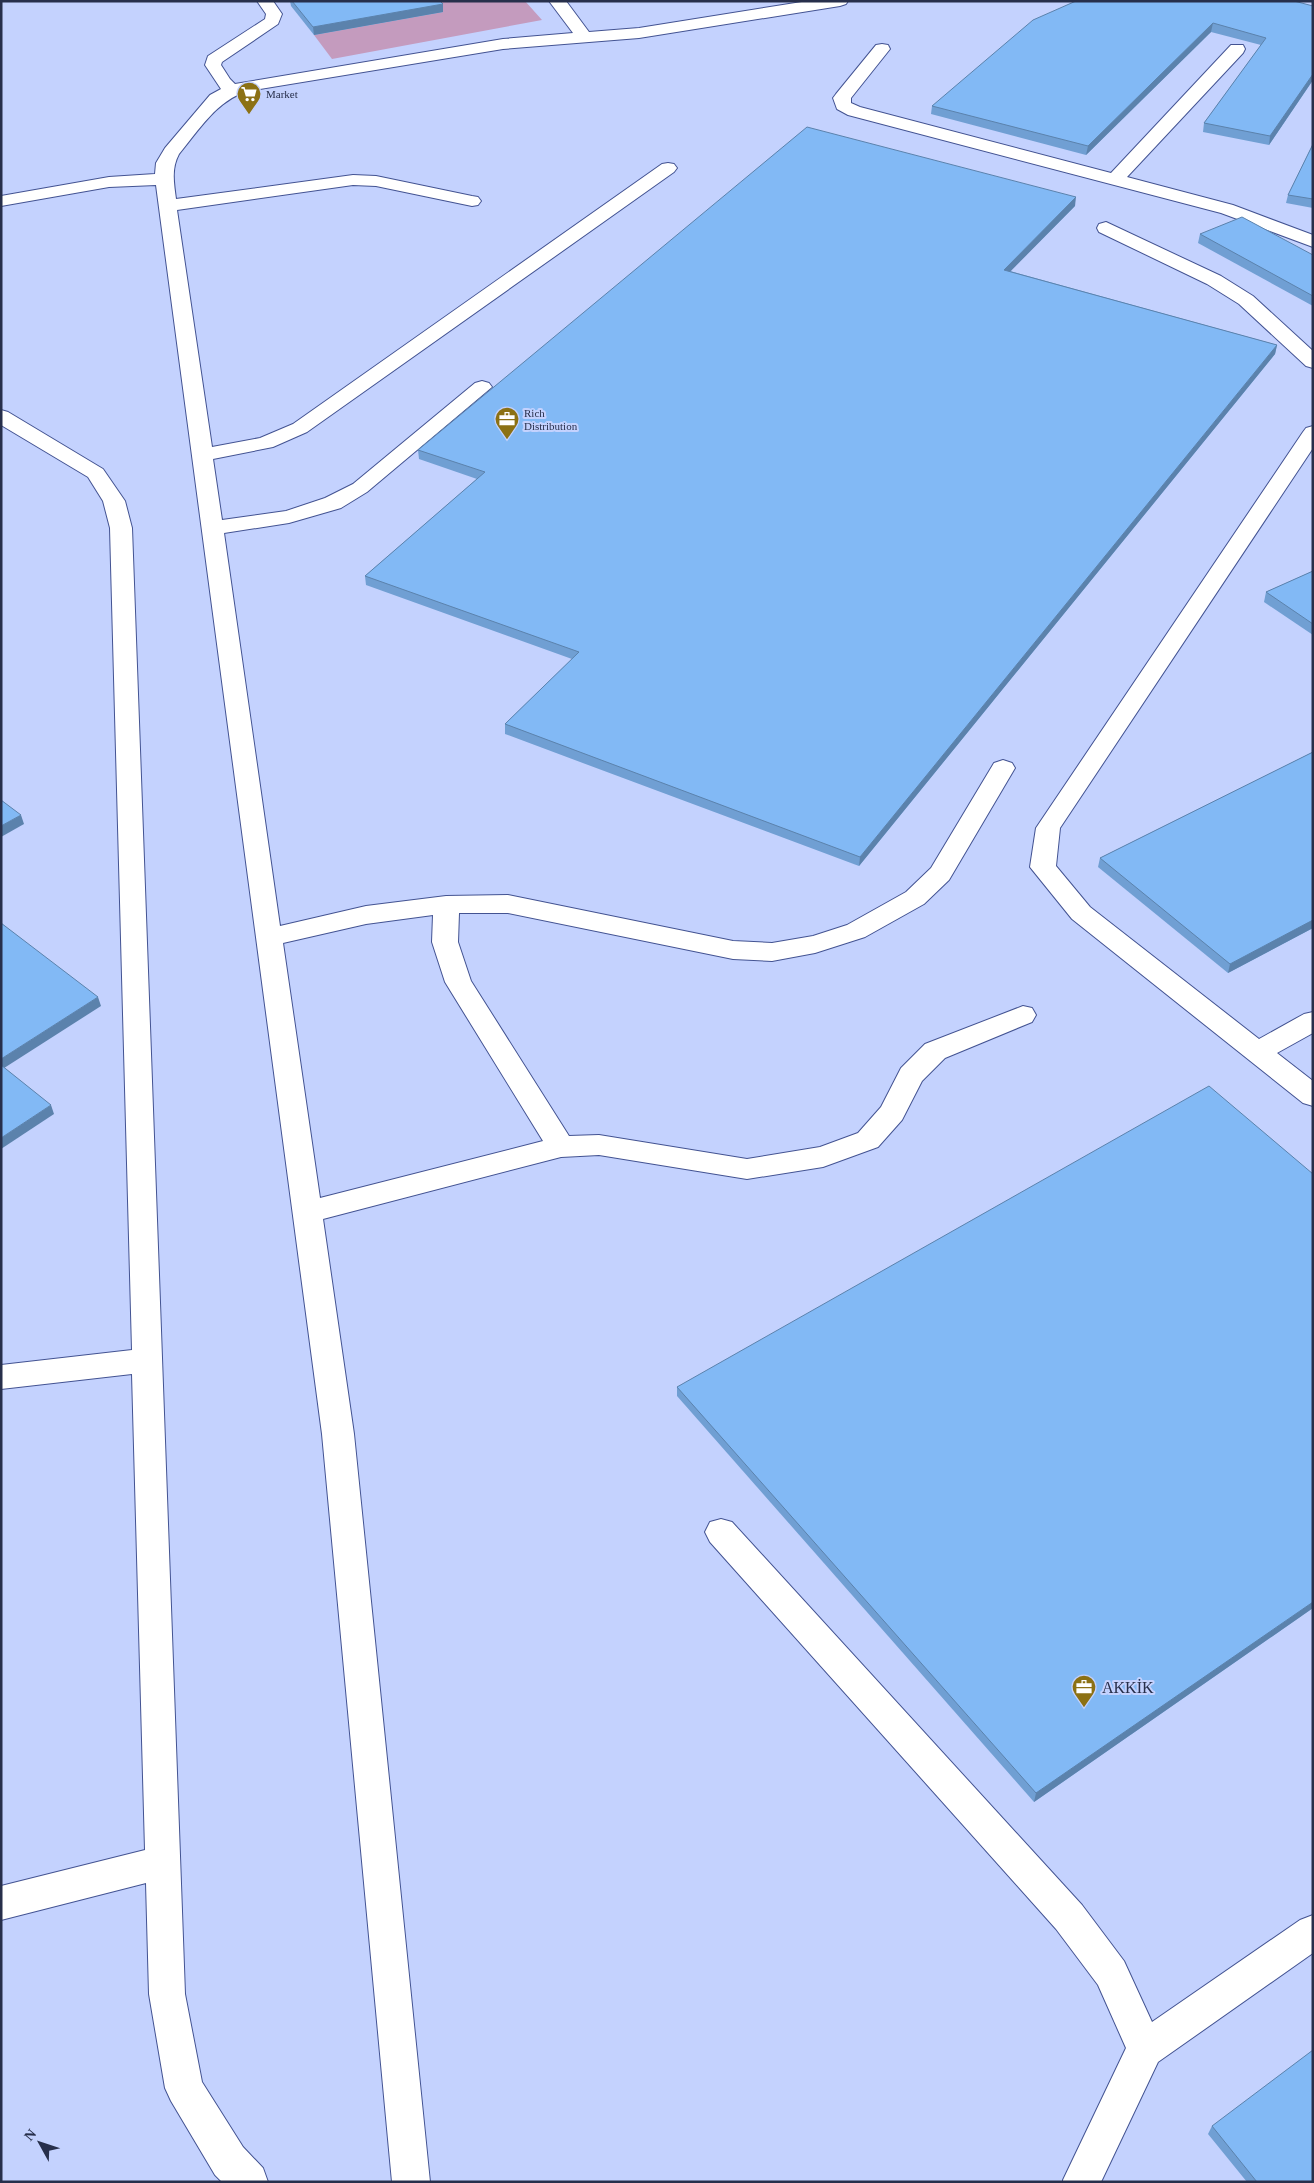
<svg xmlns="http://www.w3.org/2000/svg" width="1314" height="2183" viewBox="0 0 1314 2183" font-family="Georgia,serif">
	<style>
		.green { fill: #c49bbe }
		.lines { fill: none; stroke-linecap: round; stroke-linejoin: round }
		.minor-casing { stroke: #435392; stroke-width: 2 }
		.minor { fill: #fff; fill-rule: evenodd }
		.wall { fill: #709fd3 }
		.shaded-wall { fill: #5b82ac }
		.building { fill: #82b9f5; stroke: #5b82ac }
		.labels { text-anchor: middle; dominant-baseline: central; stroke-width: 4; stroke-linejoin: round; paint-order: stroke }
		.far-poi-label { font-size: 11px; fill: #272f4b; stroke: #c4d2fe; text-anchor: start }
		.near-poi-label { font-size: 16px; fill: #272f4b; stroke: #c4d2fe; text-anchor: start }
	</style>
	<rect width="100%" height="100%" fill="#c4d2fe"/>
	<polygon class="green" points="434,1 525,1 542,20 332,59 314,35 443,12"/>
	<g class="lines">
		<defs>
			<g id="minor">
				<path d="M257 1H273L282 14 278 24 222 62 221 65 230 79 235 84 503 39 573 33 549 1H566L589 32 639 28 808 1H848L846 4 840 6 639 38 503 49 248 91C217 100 199 130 179 154 171 169 174 183 176 199L353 175 376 176 472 196 478 197 481 201 478 205 472 206 376 186 353 185 177 210 212 447 260 438 293 424 662 164 668 163 674 164 677 168 674 172 307 432 273 447 213 459 222 520 286 511 325 498 353 484 475 383 482 381 489 383 492 387 367 492 341 508 289 523 224 533 280 926 366 906 446 896 508 895 733 941 772 943 813 936 847 925 906 892 931 868 994 763 1003 760 1012 763 1015 768 949 880 924 904 865 937 815 953 772 961 733 959 508 913H459L458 942 471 981 569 1136 599 1135 747 1159 820 1147 858 1133 881 1107 901 1068 925 1044 1023 1006 1032 1008 1036 1015 1032 1022 945 1058 922 1081 902 1120 878 1147 823 1167 747 1179 599 1155 561 1157 323 1219 354 1434 430 2182H392L322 1434 156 185 109 187 1 206V196L109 177 155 174 156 163 165 148 210 95 221 89 205 65 208 56 265 19 266 14ZM433 915 432 942 445 982 543 1141 320 1198 283 943 366 924Z"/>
				<polygon points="882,44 888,45 890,49 851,98 851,103 860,107 1111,173 1231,45 1243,45 1245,49 1243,53 1127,177 1233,205 1313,235 1313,247 1221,213 848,115 837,109 833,98 836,94 876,45"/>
				<polygon points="1106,222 1221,276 1253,296 1313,351 1313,368 1306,366 1239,304 1207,284 1099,232 1097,228 1099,224"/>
				<polygon points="1,410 8,412 103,469 125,501 132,528 185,1994 202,2082 243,2147 263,2168 268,2182 222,2182 215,2175 171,2101 165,2088 149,1994 146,1883 1,1920 1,1886 145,1850 132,1374 1,1389 1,1365 132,1350 110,528 103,501 88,477 1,425"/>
				<polygon points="1313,426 1313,448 1060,828 1056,866 1090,907 1259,1039 1304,1014 1313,1012 1313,1033 1277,1053 1313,1081 1313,1106 1303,1103 1072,919 1030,867 1036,828 1303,432 1306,428"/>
				<polygon points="721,1519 732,1522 1082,1905 1124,1961 1152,2022 1300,1920 1313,1915 1313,1953 1158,2062 1101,2182 1063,2182 1063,2180 1126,2048 1098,1985 1056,1929 710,1542 705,1532 710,1522"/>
			</g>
		</defs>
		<use href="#minor" class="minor-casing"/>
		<use href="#minor" class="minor"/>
	</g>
	<g class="wall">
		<polygon points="290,1 440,1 443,12 314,35 291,6"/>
		<polygon points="1076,1 1313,6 1313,80 1269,145 1203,132 1204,123 1261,45 1211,32 1086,155 931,114 932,106"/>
		<polygon points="1313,144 1313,208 1286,203 1288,195"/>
		<polygon points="1075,206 1010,271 1277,345 1275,354 859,866 505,734 505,724 572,659 366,585 365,576 477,479 419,459 418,450"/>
		<polygon points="1200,234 1313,255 1313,306 1198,243"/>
		<polygon points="1313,571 1313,635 1264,602 1266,592"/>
		<polygon points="1313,752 1313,928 1228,973 1098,867 1100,858"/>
		<polygon points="1313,1174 1313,1608 1034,1802 677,1396 677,1387"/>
		<polygon points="1212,2126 1313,2182 1247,2182 1208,2134"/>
	</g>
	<g class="shaded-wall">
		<polygon points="443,4 443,12 314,35 313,27"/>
		<polygon points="1213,23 1211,32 1086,155 1088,146"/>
		<polygon points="1313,74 1313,80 1269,145 1270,136"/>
		<polygon points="1076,197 1075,206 1003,279 1004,270"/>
		<polygon points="1277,345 1275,354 859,866 860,857"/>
		<polygon points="21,815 24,824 1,837 1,826"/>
		<polygon points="1313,920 1313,928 1228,973 1230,964"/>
		<polygon points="98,997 101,1006 1,1070 1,1059"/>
		<polygon points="51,1105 54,1114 1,1149 1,1138"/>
		<polygon points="1313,1602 1313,1608 1034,1802 1036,1793"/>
	</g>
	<g class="building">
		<polygon points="292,1 440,1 443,4 313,27"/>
		<polygon points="1076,1 1294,1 1313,6 1313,74 1270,136 1204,123 1266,38 1213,23 1088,146 932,106 1033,20"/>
		<polygon points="807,127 1076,197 1004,270 1277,345 860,857 505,724 579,652 365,576 485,472 418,450"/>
		<polygon points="1313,144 1313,199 1288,195"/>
		<polygon points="1242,217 1313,255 1313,296 1200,234"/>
		<polygon points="1313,571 1313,624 1266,592"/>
		<polygon points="1313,752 1313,920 1230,964 1100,858"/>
		<polygon points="1,800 21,815 1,826"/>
		<polygon points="1,923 98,997 1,1059"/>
		<polygon points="1,1065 51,1105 1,1138"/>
		<polygon points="1209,1086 1313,1174 1313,1602 1036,1793 677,1387"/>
		<polygon points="1313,2050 1313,2182 1257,2182 1212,2126"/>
	</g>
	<defs>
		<symbol id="supermarket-pin" viewBox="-11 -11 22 30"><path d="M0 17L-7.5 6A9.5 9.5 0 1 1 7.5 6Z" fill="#8c7114" stroke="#c4d2fe"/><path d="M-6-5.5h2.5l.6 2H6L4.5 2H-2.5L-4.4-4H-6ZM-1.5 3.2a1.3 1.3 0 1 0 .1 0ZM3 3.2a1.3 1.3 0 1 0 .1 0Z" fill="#fff"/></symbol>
		<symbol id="office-pin" viewBox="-11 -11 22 30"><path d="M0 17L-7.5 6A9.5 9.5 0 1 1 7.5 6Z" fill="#8c7114" stroke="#c4d2fe"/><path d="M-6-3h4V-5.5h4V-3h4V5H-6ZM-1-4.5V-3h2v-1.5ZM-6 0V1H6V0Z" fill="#fff"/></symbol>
	</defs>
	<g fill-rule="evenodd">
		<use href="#supermarket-pin" x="235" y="80" width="28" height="38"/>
		<use href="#office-pin" x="493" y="405" width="28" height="38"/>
		<use href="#office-pin" x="1070" y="1673" width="28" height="38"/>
	</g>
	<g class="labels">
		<g class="far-poi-label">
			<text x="266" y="94">Market</text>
			<text x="524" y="413">Rich<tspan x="524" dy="13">Distribution</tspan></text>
		</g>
		<g class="near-poi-label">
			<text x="1102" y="1687">AKKİK</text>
		</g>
	</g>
	<rect width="1314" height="2183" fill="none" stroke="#272f4b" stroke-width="5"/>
	<g transform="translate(40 2143) rotate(310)" stroke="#c4d2fe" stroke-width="4" paint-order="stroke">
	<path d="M0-4L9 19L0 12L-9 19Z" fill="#272f4b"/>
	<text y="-8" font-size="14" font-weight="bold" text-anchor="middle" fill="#272f4b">N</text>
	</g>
</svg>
